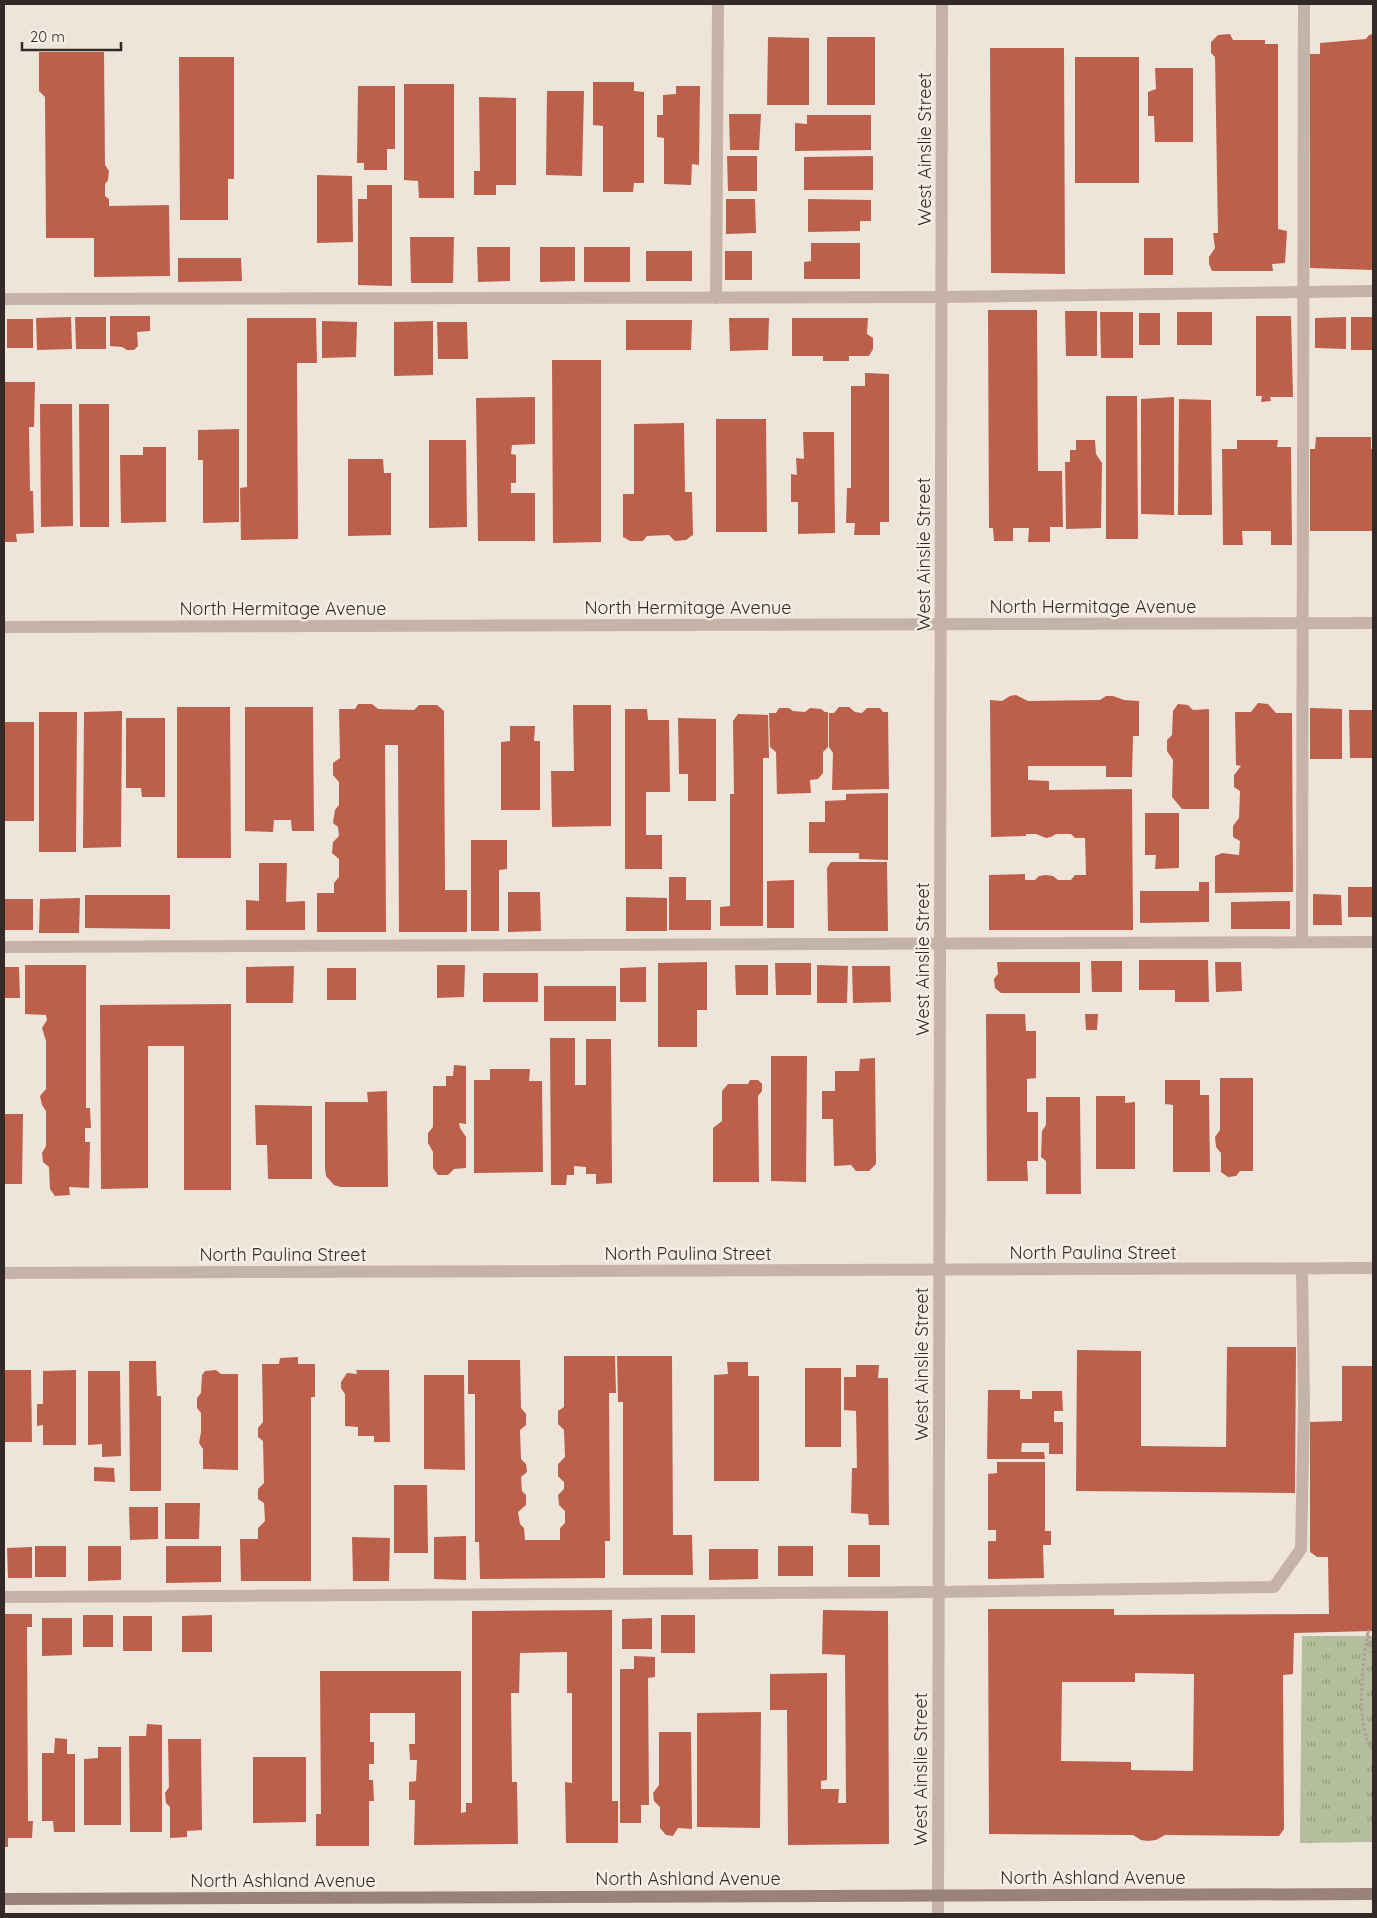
<svg xmlns="http://www.w3.org/2000/svg" width="1377" height="1918" viewBox="0 0 1377 1918" font-family="Quicksand,sans-serif">
	<style>
		.park { fill: url(#park-tufts) }
		.building { fill: #bc5f4b; fill-rule: evenodd }
		.lines { fill: none; stroke-linecap: round; stroke-linejoin: round }
		.path { stroke: #b29d92; stroke-width: 3; stroke-dasharray: 2.5 2.5; stroke-linecap: butt }
		.service { stroke: #c6b3a7; stroke-width: 12 }
		.minor { stroke: #c6b3a7; stroke-width: 12 }
		.secondary { stroke: #998279; stroke-width: 12 }
		.labels { text-anchor: middle; dominant-baseline: central; stroke-width: 5; stroke-linejoin: round; paint-order: stroke }
		.street-label { font-size: 18px; fill: #332a27; stroke: #f7eee6 }
	</style>
	<defs>
		<pattern id="park-tufts" width="24" height="20" patternUnits="userSpaceOnUse" patternTransform="scale(1.25)"><rect width="24" height="20" fill="#b4bd9c"/><path d="M3 7l-1-3M5 7V3M7 7l1-3M15 17l-1-3M17 17v-4M19 17l1-3" fill="none" stroke="#939a7f"/></pattern>
	</defs>
	<rect width="100%" height="100%" fill="#efe4da"/>
	<polygon class="park" points="1302,1636 1373,1636 1373,1842 1300,1843"/>
	<g class="building">
		<polygon points="1230,34 1233,40 1265,40 1265,44 1278,44 1278,229 1287,231 1285,263 1272,264 1273,271 1212,271 1209,264 1209,257 1215,248 1213,233 1218,233 1215,57 1211,53 1211,42 1218,35"/>
		<polygon points="1373,34 1373,270 1310,268 1310,54 1320,54 1320,43 1366,39 1369,35"/>
		<polygon points="768,37 809,38 809,105 767,105"/>
		<rect x="827" y="37" width="48" height="68"/>
		<polygon points="990,48 1064,48 1065,274 991,273"/>
		<polygon points="39,52 104,52 105,165 109,171 108,180 105,184 105,196 109,199 109,206 169,205 170,276 94,277 94,238 46,238 45,97 39,91"/>
		<polygon points="179,57 234,57 234,179 228,179 228,220 180,220"/>
		<rect x="1075" y="57" width="64" height="126"/>
		<polygon points="1155,68 1193,68 1193,142 1155,142 1154,116 1148,116 1148,92 1156,89"/>
		<polygon points="593,82 634,82 634,91 644,92 644,183 634,183 633,192 603,192 603,126 593,125"/>
		<polygon points="404,84 454,84 454,198 419,198 418,181 404,180"/>
		<polygon points="358,86 395,86 395,149 387,149 387,170 364,170 364,163 357,163"/>
		<polygon points="676,86 700,86 699,165 692,164 691,185 664,184 664,138 657,137 657,115 663,115 663,95 676,94"/>
		<polygon points="547,91 584,91 582,176 546,175"/>
		<polygon points="479,97 516,98 516,185 496,185 496,195 474,195 474,171 480,171"/>
		<polygon points="729,114 761,114 759,150 730,150"/>
		<polygon points="807,115 871,115 871,150 795,151 795,123 807,124"/>
		<polygon points="727,156 757,156 757,191 728,191"/>
		<polygon points="873,156 873,190 804,190 804,157"/>
		<polygon points="317,175 352,176 353,242 317,243"/>
		<polygon points="367,185 392,185 392,286 358,285 358,199 367,199"/>
		<polygon points="726,199 755,199 756,233 726,234"/>
		<polygon points="808,199 871,200 871,221 860,221 860,231 808,232"/>
		<polygon points="410,237 454,237 453,283 411,283"/>
		<rect x="1144" y="238" width="29" height="37"/>
		<polygon points="811,243 860,243 860,279 804,279 804,262 811,261"/>
		<polygon points="477,247 510,247 510,281 478,282"/>
		<polygon points="540,247 575,247 575,281 540,282"/>
		<rect x="584" y="247" width="46" height="35"/>
		<rect x="646" y="251" width="46" height="30"/>
		<rect x="725" y="251" width="27" height="29"/>
		<polygon points="178,258 241,258 242,281 178,282"/>
		<polygon points="988,310 1037,310 1038,471 1062,471 1063,527 1050,527 1050,542 1028,542 1029,528 1013,528 1013,541 994,541 993,528 989,528"/>
		<polygon points="1065,311 1097,311 1097,356 1066,356"/>
		<polygon points="1100,312 1133,312 1133,358 1101,358"/>
		<rect x="1177" y="312" width="35" height="33"/>
		<rect x="1139" y="313" width="21" height="32"/>
		<polygon points="110,316 150,316 150,331 137,332 138,346 134,350 127,350 122,347 110,346"/>
		<polygon points="1256,316 1291,316 1293,397 1270,397 1271,401 1261,402 1262,396 1256,396"/>
		<polygon points="71,317 72,349 37,350 36,318"/>
		<polygon points="75,317 106,317 106,349 76,349"/>
		<polygon points="1346,317 1346,349 1315,348 1315,318"/>
		<rect x="1351" y="317" width="22" height="33"/>
		<polygon points="247,318 316,318 317,363 297,363 298,539 241,540 240,488 247,487"/>
		<polygon points="729,318 769,318 768,350 730,351"/>
		<polygon points="792,318 868,318 867,334 873,338 873,349 869,356 849,356 849,361 823,361 823,356 792,356"/>
		<rect x="7" y="319" width="26" height="29"/>
		<polygon points="626,320 692,320 691,350 626,350"/>
		<polygon points="322,321 357,322 356,357 322,358"/>
		<polygon points="433,321 433,375 394,376 394,322"/>
		<polygon points="437,322 467,322 468,359 438,359"/>
		<polygon points="552,360 601,360 601,542 553,543"/>
		<polygon points="865,373 889,374 889,522 880,522 880,535 854,535 855,523 846,523 847,488 851,488 851,386 865,386"/>
		<polygon points="4,382 35,382 34,427 29,427 30,491 33,491 34,533 16,534 17,542 4,542"/>
		<polygon points="1106,396 1137,396 1138,539 1106,539"/>
		<polygon points="535,397 535,444 512,445 511,454 516,455 516,483 511,483 511,493 535,493 535,541 478,541 476,398"/>
		<polygon points="1174,397 1174,515 1141,514 1141,399"/>
		<polygon points="1179,399 1211,400 1212,515 1178,515"/>
		<polygon points="40,404 72,404 73,526 41,527"/>
		<polygon points="79,404 109,404 109,527 80,527"/>
		<polygon points="716,419 766,419 767,532 716,532"/>
		<polygon points="684,423 685,492 692,492 693,535 686,540 675,541 669,535 647,536 643,541 630,541 623,537 623,494 634,494 634,424"/>
		<polygon points="239,429 239,522 203,523 203,460 198,460 198,430"/>
		<polygon points="803,432 834,432 835,533 798,534 798,502 791,502 791,474 797,475 796,458 804,459"/>
		<polygon points="1316,437 1371,437 1371,449 1373,449 1373,531 1310,531 1310,449 1315,449"/>
		<polygon points="429,440 466,440 467,527 429,528"/>
		<polygon points="1076,440 1095,440 1096,454 1102,463 1101,528 1066,529 1065,462 1070,462 1070,450 1076,450"/>
		<polygon points="1237,440 1278,440 1277,447 1291,447 1292,545 1271,545 1271,531 1242,531 1243,545 1223,545 1222,449 1237,449"/>
		<polygon points="143,447 166,447 166,522 121,523 120,455 143,455"/>
		<polygon points="348,459 383,459 384,473 391,473 391,535 348,536"/>
		<polygon points="1016,695 1028,701 1100,700 1106,696 1113,696 1124,700 1139,701 1139,736 1133,736 1132,777 1106,777 1106,766 1028,766 1028,780 1049,781 1049,790 1132,789 1133,930 989,930 989,875 1025,874 1025,880 1035,880 1039,876 1046,875 1053,876 1058,880 1071,880 1075,875 1086,875 1085,838 1075,838 1071,834 1056,834 1051,837 1046,838 1036,834 1026,834 1026,836 991,837 990,700 1002,701 1010,696"/>
		<polygon points="1258,703 1268,704 1276,713 1292,713 1293,892 1215,893 1215,856 1222,853 1239,855 1240,841 1233,837 1233,826 1239,818 1240,791 1234,787 1234,775 1241,766 1236,765 1235,712 1251,712"/>
		<polygon points="358,704 372,704 378,709 414,710 419,705 437,705 444,711 445,890 467,890 467,932 399,932 398,745 385,745 386,932 317,932 317,893 334,893 334,883 339,877 339,859 332,853 333,842 339,836 338,827 333,823 335,810 339,805 339,782 333,775 333,763 340,758 339,709 355,709"/>
		<polygon points="1178,704 1188,705 1193,710 1209,709 1209,809 1182,809 1172,797 1173,760 1167,751 1167,740 1172,735 1173,711"/>
		<polygon points="573,705 611,705 611,826 552,827 551,771 574,771"/>
		<polygon points="177,707 230,707 231,858 177,858"/>
		<polygon points="245,707 313,707 314,831 292,831 291,820 274,820 273,832 245,831"/>
		<polygon points="839,707 849,707 855,712 862,713 867,708 880,708 883,712 888,712 889,789 832,790 833,753 829,747 829,713 834,713"/>
		<polygon points="779,708 789,708 793,711 805,712 810,708 821,709 825,712 828,712 828,747 823,752 823,773 818,779 810,780 811,793 777,794 776,752 770,747 769,713 776,713"/>
		<polygon points="1310,708 1342,709 1342,759 1310,759"/>
		<polygon points="625,709 647,709 648,720 669,720 670,792 646,792 646,835 662,835 662,869 625,869"/>
		<polygon points="1349,710 1373,710 1373,758 1350,758"/>
		<polygon points="122,711 121,847 83,848 84,712"/>
		<polygon points="39,712 77,712 76,852 39,852"/>
		<polygon points="738,714 768,715 769,758 763,758 763,926 720,926 720,907 730,906 730,794 734,794 733,721"/>
		<polygon points="126,718 165,718 165,797 142,797 141,788 126,788"/>
		<polygon points="678,718 716,719 716,801 688,801 688,774 679,774"/>
		<rect x="4" y="722" width="30" height="99"/>
		<polygon points="510,726 535,726 534,741 540,741 540,810 501,810 501,742 510,741"/>
		<polygon points="888,793 888,860 859,859 859,853 809,853 809,822 825,822 825,801 846,800 846,794"/>
		<polygon points="1145,813 1179,813 1179,868 1155,869 1156,855 1145,855"/>
		<polygon points="471,840 507,840 507,869 499,870 499,931 471,931"/>
		<polygon points="831,862 887,862 888,931 828,931 827,868"/>
		<polygon points="259,863 287,863 286,902 305,901 305,930 246,930 246,900 259,901"/>
		<polygon points="669,877 686,877 686,900 711,900 711,930 669,930"/>
		<polygon points="794,880 794,928 767,928 767,881"/>
		<polygon points="1199,882 1209,882 1209,922 1140,923 1140,891 1199,891"/>
		<rect x="1348" y="887" width="25" height="30"/>
		<polygon points="508,892 540,892 541,931 508,932"/>
		<polygon points="1313,894 1341,895 1342,925 1313,925"/>
		<polygon points="85,895 170,895 170,929 85,928"/>
		<polygon points="626,897 667,898 667,931 626,931"/>
		<polygon points="80,898 79,933 39,933 40,899"/>
		<rect x="4" y="899" width="29" height="31"/>
		<polygon points="1290,901 1290,929 1231,929 1231,902"/>
		<polygon points="1139,960 1208,960 1209,1002 1175,1002 1175,990 1139,990"/>
		<polygon points="1091,961 1122,961 1122,992 1092,992"/>
		<polygon points="707,962 707,1010 697,1010 697,1047 658,1047 658,963"/>
		<polygon points="997,962 1080,962 1080,993 1001,993 995,988 994,979 998,974"/>
		<polygon points="1215,962 1241,962 1242,991 1216,992"/>
		<polygon points="775,963 811,963 811,995 776,995"/>
		<polygon points="25,965 86,965 86,1108 90,1108 91,1128 85,1128 85,1142 90,1142 89,1188 69,1187 70,1195 55,1196 50,1189 49,1167 43,1162 42,1153 46,1146 46,1111 42,1105 40,1096 46,1089 46,1041 42,1028 47,1020 46,1015 25,1014"/>
		<polygon points="437,965 465,965 464,997 437,998"/>
		<polygon points="735,965 768,965 768,995 736,995"/>
		<polygon points="817,965 848,966 847,1003 817,1003"/>
		<polygon points="294,966 293,1003 246,1003 246,967"/>
		<polygon points="852,966 890,966 891,1002 853,1003"/>
		<polygon points="4,967 19,967 20,998 4,998"/>
		<polygon points="646,967 646,1002 620,1002 620,968"/>
		<rect x="327" y="968" width="29" height="32"/>
		<rect x="483" y="973" width="55" height="29"/>
		<rect x="544" y="986" width="72" height="35"/>
		<polygon points="231,1004 231,1190 184,1190 184,1046 148,1046 148,1188 101,1189 100,1005"/>
		<polygon points="986,1014 1025,1014 1026,1031 1036,1031 1036,1078 1027,1079 1027,1112 1038,1112 1038,1161 1027,1161 1028,1181 987,1181"/>
		<polygon points="1085,1014 1098,1014 1097,1030 1086,1030"/>
		<polygon points="550,1038 575,1038 575,1085 586,1085 586,1039 611,1039 612,1183 596,1184 596,1174 586,1174 586,1167 574,1166 574,1175 567,1175 566,1185 551,1185"/>
		<polygon points="771,1056 807,1056 806,1182 771,1181"/>
		<polygon points="875,1058 876,1164 869,1171 856,1171 851,1165 834,1166 833,1119 822,1119 822,1091 835,1091 835,1071 859,1071 860,1059"/>
		<polygon points="454,1065 466,1066 466,1124 459,1123 460,1128 466,1137 466,1168 454,1169 448,1175 438,1175 433,1168 433,1152 428,1143 428,1133 433,1127 433,1086 446,1086 446,1076 453,1076"/>
		<polygon points="490,1069 530,1069 529,1081 542,1081 543,1172 474,1173 474,1080 490,1080"/>
		<polygon points="1220,1078 1253,1078 1253,1171 1240,1171 1236,1176 1228,1177 1221,1172 1221,1153 1216,1147 1215,1137 1220,1130"/>
		<polygon points="750,1080 758,1080 762,1084 762,1091 758,1096 759,1182 713,1182 713,1128 722,1121 722,1091 728,1084 748,1084"/>
		<polygon points="1165,1080 1200,1080 1200,1095 1209,1095 1210,1172 1173,1172 1173,1105 1165,1104"/>
		<polygon points="387,1091 388,1187 341,1187 334,1185 326,1176 325,1168 325,1102 368,1102 367,1092"/>
		<polygon points="1096,1096 1125,1096 1125,1103 1135,1102 1135,1169 1096,1169"/>
		<polygon points="1046,1097 1080,1097 1081,1194 1046,1194 1046,1161 1041,1157 1042,1131 1046,1125"/>
		<polygon points="255,1105 312,1106 312,1179 268,1179 267,1145 256,1145"/>
		<polygon points="4,1114 23,1114 22,1184 4,1184"/>
		<polygon points="1227,1347 1296,1347 1295,1493 1076,1491 1077,1350 1141,1351 1141,1446 1226,1447"/>
		<polygon points="564,1356 615,1356 616,1393 609,1393 610,1541 605,1541 605,1578 480,1579 479,1542 475,1542 475,1394 468,1394 468,1360 520,1360 521,1408 526,1414 526,1425 520,1430 521,1459 526,1464 527,1472 521,1477 522,1491 526,1495 526,1505 518,1512 520,1524 524,1528 525,1540 560,1540 560,1528 565,1523 565,1511 559,1505 558,1495 564,1489 564,1482 558,1476 558,1464 565,1457 564,1430 558,1424 558,1411 564,1407"/>
		<polygon points="617,1356 672,1356 673,1535 692,1535 693,1575 623,1575 623,1402 618,1402"/>
		<polygon points="298,1357 298,1364 315,1364 315,1397 311,1397 311,1581 241,1581 240,1539 258,1539 258,1528 265,1521 264,1503 258,1499 258,1489 264,1483 263,1441 258,1437 258,1428 263,1422 262,1364 279,1364 280,1358"/>
		<polygon points="129,1361 156,1361 157,1396 161,1396 161,1491 130,1491"/>
		<polygon points="727,1362 748,1362 748,1376 759,1376 759,1481 714,1481 714,1375 728,1374"/>
		<polygon points="856,1365 879,1365 878,1378 888,1378 889,1525 869,1525 868,1514 851,1513 852,1468 857,1468 856,1411 844,1410 844,1377 856,1377"/>
		<path d="M1342 1366H1373V1631L1294 1633 1293 1674 1283 1675 1284 1829 1279 1836 1165 1835 1156 1840 1148 1841 1141 1840 1133 1835 989 1834 988 1609H1114V1615L1329 1614 1328 1557H1317L1310 1552V1422L1342 1421ZM1135 1673 1194 1674 1193 1771 1131 1770V1762L1061 1761 1062 1682H1135Z"/>
		<rect x="805" y="1368" width="36" height="79"/>
		<polygon points="4,1370 31,1370 32,1442 4,1442"/>
		<polygon points="76,1370 76,1445 43,1445 43,1425 37,1426 37,1404 43,1404 43,1371"/>
		<polygon points="216,1370 221,1374 238,1374 238,1470 203,1469 203,1449 199,1443 201,1432 201,1413 197,1408 197,1398 201,1393 202,1375 205,1371"/>
		<polygon points="356,1370 389,1370 390,1442 374,1442 374,1436 358,1436 358,1427 345,1426 345,1394 341,1388 341,1382 347,1373 357,1374"/>
		<polygon points="88,1371 120,1371 121,1456 102,1457 102,1444 88,1445"/>
		<polygon points="424,1375 464,1375 465,1470 424,1469"/>
		<polygon points="988,1390 1020,1390 1020,1399 1032,1399 1032,1391 1062,1391 1063,1411 1054,1411 1054,1422 1063,1422 1063,1454 1049,1454 1049,1443 1022,1443 1021,1452 1044,1452 1045,1459 987,1459"/>
		<polygon points="997,1462 1045,1462 1045,1531 1051,1531 1051,1545 1043,1545 1044,1578 988,1579 988,1541 996,1541 996,1530 988,1530 988,1474 997,1473"/>
		<polygon points="94,1467 114,1468 115,1482 94,1481"/>
		<polygon points="394,1485 427,1485 428,1553 394,1553"/>
		<polygon points="165,1503 200,1503 199,1539 165,1539"/>
		<polygon points="129,1507 158,1507 158,1539 130,1540"/>
		<polygon points="466,1536 466,1580 434,1579 434,1537"/>
		<polygon points="352,1537 390,1538 389,1581 353,1581"/>
		<rect x="848" y="1545" width="32" height="32"/>
		<rect x="35" y="1546" width="31" height="31"/>
		<polygon points="88,1546 121,1546 121,1580 88,1581"/>
		<polygon points="166,1546 221,1546 221,1582 166,1583"/>
		<rect x="778" y="1546" width="35" height="30"/>
		<polygon points="32,1547 32,1578 8,1578 7,1548"/>
		<polygon points="709,1549 758,1549 758,1579 709,1580"/>
		<polygon points="612,1610 612,1801 618,1801 618,1843 566,1843 565,1782 572,1783 572,1693 567,1693 567,1652 520,1653 519,1693 511,1693 512,1782 517,1782 518,1844 414,1845 415,1800 409,1800 409,1782 416,1781 417,1760 410,1760 409,1744 415,1744 415,1713 370,1713 370,1742 374,1742 374,1764 369,1764 369,1780 373,1780 374,1801 369,1801 369,1846 316,1846 316,1814 321,1814 320,1671 461,1671 461,1813 466,1812 466,1803 472,1803 472,1611"/>
		<polygon points="823,1610 888,1611 889,1844 788,1845 787,1710 770,1710 770,1674 827,1673 827,1780 821,1781 821,1789 839,1789 838,1803 846,1803 845,1655 822,1654"/>
		<polygon points="4,1614 32,1614 32,1627 27,1627 28,1821 33,1821 32,1838 8,1838 8,1847 4,1847"/>
		<rect x="83" y="1615" width="30" height="32"/>
		<polygon points="212,1615 212,1652 182,1652 182,1616"/>
		<rect x="661" y="1615" width="34" height="38"/>
		<rect x="123" y="1616" width="29" height="35"/>
		<polygon points="42,1618 72,1618 72,1655 42,1656"/>
		<polygon points="652,1618 652,1649 622,1649 622,1619"/>
		<polygon points="634,1656 655,1657 655,1677 648,1678 649,1805 641,1805 641,1823 620,1823 620,1669 634,1669"/>
		<polygon points="761,1712 760,1828 697,1827 697,1713"/>
		<polygon points="147,1724 162,1725 162,1832 130,1832 129,1736 146,1736"/>
		<polygon points="659,1732 691,1732 692,1829 678,1828 673,1836 666,1835 660,1828 660,1807 654,1801 653,1793 659,1785"/>
		<polygon points="55,1738 67,1739 67,1754 75,1754 75,1832 54,1832 53,1821 42,1821 42,1753 54,1753"/>
		<polygon points="168,1739 201,1739 202,1830 187,1831 187,1837 170,1838 170,1807 166,1803 165,1793 169,1787"/>
		<polygon points="98,1747 121,1747 121,1825 84,1825 84,1759 98,1758"/>
		<polygon points="253,1757 306,1757 306,1822 253,1823"/>
	</g>
	<g class="lines">
		<path class="path" d="M1373 1663 1368 1631C1363 1660 1354 1727 1373 1750"/>
		<g class="service">
			<polyline points="716,298 718,4"/>
			<polyline points="4,299 942,297 1373,291"/>
			<polyline points="1302,942 1304,4"/>
			<polyline points="4,947 1373,942"/>
			<polyline points="4,1597 938,1592 1274,1587 1301,1549 1304,1406 1302,1269"/>
		</g>
		<g class="minor">
			<polyline points="4,627 1373,623"/>
			<polyline points="4,1273 1373,1268"/>
			<polyline points="938,1914 942,4"/>
		</g>
		<polyline class="secondary" points="4,1899 1373,1894"/>
	</g>
	<g class="labels">
		<g class="street-label">
			<text transform="translate(924 149) rotate(-90)">West Ainslie Street</text>
			<text transform="translate(923 554) rotate(-90)">West Ainslie Street</text>
			<text x="1093" y="606">North Hermitage Avenue</text>
			<text x="688" y="607">North Hermitage Avenue</text>
			<text x="283" y="608">North Hermitage Avenue</text>
			<text transform="translate(922 959) rotate(-90)">West Ainslie Street</text>
			<text x="1093" y="1252">North Paulina Street</text>
			<text x="688" y="1253">North Paulina Street</text>
			<text x="283" y="1254">North Paulina Street</text>
			<text transform="translate(921 1364) rotate(-90)">West Ainslie Street</text>
			<text transform="translate(920 1769) rotate(-90)">West Ainslie Street</text>
			<text x="1093" y="1877">North Ashland Avenue</text>
			<text x="688" y="1878">North Ashland Avenue</text>
			<text x="283" y="1880">North Ashland Avenue</text>
		</g>
	</g>
	<rect width="1377" height="1918" fill="none" stroke="#332a27" stroke-width="10"/>
	<path d="M22 42v8h99v-8" fill="none" stroke="#332a27" stroke-width="2.5"/>
	<text x="30" y="42" font-size="15" fill="#332a27" stroke="#f7eee6" stroke-width="4" paint-order="stroke">20 m</text>
</svg>
